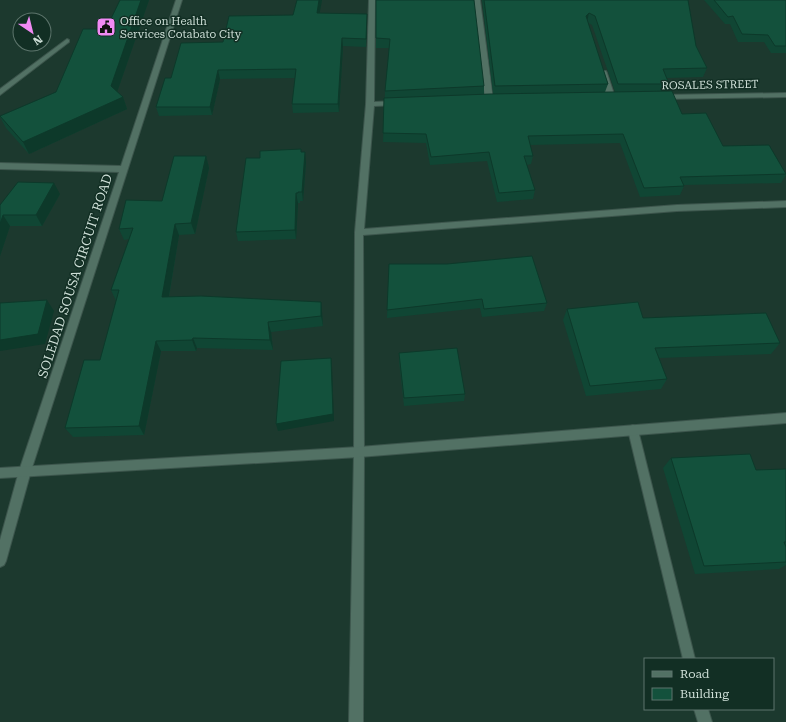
<svg xmlns="http://www.w3.org/2000/svg" width="786" height="722" viewBox="0 0 786 722" font-family="'Roboto Serif',serif">
	<style>
		.lines { fill: none; stroke-linecap: round; stroke-linejoin: round }
		.service-casing { stroke: #3c554c; stroke-width: 2 }
		.minor-casing { stroke: #3c554c; stroke-width: 2 }
		.secondary-casing { stroke: #3c554c; stroke-width: 2 }
		.service { fill: #527164; fill-rule: evenodd }
		.minor { fill: #527164; fill-rule: evenodd }
		.secondary { fill: #527164; fill-rule: evenodd }
		.wall { fill: #104634; fill-rule: evenodd }
		.shaded-wall { fill: #0d392a }
		.building { fill: #13513c; stroke: #0d392a }
		.labels { text-anchor: middle; dominant-baseline: central; stroke-width: 3; stroke-linejoin: round; paint-order: stroke }
		.far-poi-label { font-size: 11px; fill: #cedfd7; stroke: #122f24; text-anchor: start }
		.far-street-label { font-size: 11px; fill: #cedfd7; stroke: #122f24 }
		.street-label { font-size: 13px; fill: #cedfd7; stroke: #122f24 }
	</style>
	<rect width="100%" height="100%" fill="#1c392e"/>
	<g class="lines">
		<defs>
			<polygon id="service" points="67,39 69,40 69,42 0,95 0,89"/>
			<g id="minor">
				<polygon points="176,0 182,0 31,471 6,561 4,565 0,567 0,540 19,471 119,172 0,169 0,163 121,166"/>
				<polygon points="369,0 375,0 374,102 398,101 402,103 398,105 374,106 364,229 677,205 786,201 786,207 677,211 363,235 364,452 363,722 349,722 354,452 355,232 366,104"/>
				<polygon points="474,0 480,0 493,99 489,101 485,99"/>
				<polygon points="600,71 606,71 607,73 615,97 614,99 611,99 607,97 599,73"/>
				<polygon points="786,93 786,97 662,99 658,97 662,95"/>
				<polygon points="633,425 637,427 638,430 695,659 683,659 628,430 629,427"/>
				<polygon points="694,709 708,709 712,722 698,722"/>
			</g>
			<polygon id="secondary" points="786,413 786,423 359,457 0,478 0,468 359,447"/>
		</defs>
		<use href="#service" class="service-casing"/>
		<use href="#minor" class="minor-casing"/>
		<use href="#secondary" class="secondary-casing"/>
		<use href="#service" class="service"/>
		<use href="#minor" class="minor"/>
		<use href="#secondary" class="secondary"/>
	</g>
	<g class="wall">
		<polygon points="120,0 149,0 117,92 123,97 127,109 29,154 6,128 0,117 56,92 106,29"/>
		<polygon points="297,0 322,0 319,13 367,14 366,47 343,46 339,112 293,113 292,104 295,78 220,79 212,115 159,116 156,107 171,78 223,42 293,15"/>
		<path d="M376 0 484 86V94H493L482 0H688L696 46 707 68 703 77 667 78 669 84 666 91 682 114 723 146 786 174V175L781 183 683 185 684 186 680 195 640 197 620 143 530 145 533 156 531 164 527 165 535 190 533 199 497 202 487 161 430 165 426 143 383 142 385 91 389 48H376ZM587 22 592 25 615 92H605L608 84Z"/>
		<polygon points="704,0 786,0 786,53 771,53 764,42 738,42 730,24 725,24"/>
		<polygon points="301,152 306,162 303,201 300,201 300,203 298,203 296,239 238,241 236,232 260,158"/>
		<polygon points="206,156 209,168 195,234 179,235 169,297 321,302 322,312 323,326 271,332 273,350 197,348 196,351 161,351 144,435 73,437 65,428 100,360 116,301 111,290 129,239 124,240 119,229 162,201"/>
		<polygon points="60,194 42,226 10,226 0,256 0,205"/>
		<polygon points="389,264 547,303 544,311 482,317 480,308 387,318"/>
		<polygon points="567,309 643,318 780,343 771,354 659,358 667,379 661,389 586,396 563,320"/>
		<polygon points="399,353 465,394 464,401 404,406 399,361"/>
		<polygon points="671,458 756,470 786,469 786,565 779,569 695,574 663,468"/>
	</g>
	<g class="shaded-wall">
		<polygon points="141,0 149,0 115,98 111,86"/>
		<polygon points="319,0 322,0 318,22 317,13"/>
		<polygon points="589,13 587,22 586,16"/>
		<polygon points="367,14 367,22 366,47 366,39"/>
		<polygon points="342,38 343,46 339,112 338,104"/>
		<polygon points="218,70 220,79 212,115 210,107"/>
		<polygon points="123,97 127,109 29,154 23,142"/>
		<polygon points="305,152 306,162 303,201 302,192"/>
		<polygon points="206,156 209,168 195,234 191,223"/>
		<polygon points="54,183 60,194 42,226 36,215"/>
		<polygon points="296,193 298,203 296,239 295,230"/>
		<polygon points="3,215 10,226 0,256 0,224"/>
		<polygon points="175,224 179,235 167,307 162,297"/>
		<polygon points="47,300 54,311 45,344 0,351 0,340"/>
		<polygon points="321,302 322,312 323,326 321,316"/>
		<polygon points="268,322 271,332 273,350 270,340"/>
		<polygon points="193,338 197,348 196,351 192,340"/>
		<polygon points="156,341 161,351 144,435 139,426"/>
		<polygon points="331,358 332,366 334,421 278,431 276,424"/>
	</g>
	<g class="building">
		<polygon points="120,0 141,0 111,86 123,97 23,142 0,116 56,92 83,29 106,29"/>
		<polygon points="297,0 319,0 317,13 367,14 366,39 342,38 338,104 292,104 296,69 218,70 210,107 156,107 165,78 171,78 181,43 223,42 229,16 293,15"/>
		<polygon points="376,0 474,0 484,86 385,91 390,39 376,38"/>
		<polygon points="484,0 688,0 696,46 707,68 663,69 669,84 618,84 595,16 589,13 586,16 608,84 495,86"/>
		<polygon points="714,0 786,0 786,46 775,46 768,35 742,34 733,16 728,17"/>
		<polygon points="672,91 682,114 706,113 723,146 769,145 786,174 680,177 684,186 644,188 623,134 528,136 533,156 524,156 535,190 499,193 489,152 431,157 426,134 383,133 384,98 490,94"/>
		<polygon points="301,149 301,152 305,152 302,192 298,192 298,193 296,193 295,230 236,232 246,158 260,158 260,151"/>
		<polygon points="174,156 206,156 191,223 175,224 162,297 201,296 321,302 321,316 268,322 270,340 193,338 192,340 156,341 139,426 65,428 84,360 100,360 119,290 111,290 133,228 119,229 126,200 162,201"/>
		<polygon points="18,182 54,183 36,215 3,215 0,224 0,205"/>
		<polygon points="532,256 547,303 484,309 482,299 387,310 389,264 447,264"/>
		<polygon points="47,300 38,334 0,340 0,303"/>
		<polygon points="638,302 643,318 766,313 780,343 655,348 667,379 590,386 567,309"/>
		<polygon points="457,348 465,394 404,398 399,353"/>
		<polygon points="331,358 333,414 276,424 281,361"/>
		<polygon points="750,454 756,470 786,469 786,542 784,542 786,547 786,562 704,566 671,458"/>
	</g>
	<defs>
		<symbol id="civic-square" viewBox="-11 -11 22 22"><rect x="-9" y="-9" width="18" height="18" rx="4" fill="#f18af4" stroke="#122f24"/><path d="M-.6-6.5H3V-4.5H.6V-3L4-1V1h2V6H-6V1h2V-1L-.6-3ZM-1.2 2.5V6h2.4V2.5Z" fill="#111"/></symbol>
	</defs>
	<g fill-rule="evenodd">
		<use href="#civic-square" x="95" y="16" width="22" height="22"/>
	</g>
	<g class="labels">
		<g class="far-poi-label">
			<text x="120" y="21">Office on Health<tspan x="120" dy="13">Services Cotabato City</tspan></text>
		</g>
		<g class="far-street-label">
			<text transform="translate(710 85) rotate(-1)">ROSALES STREET</text>
		</g>
		<g class="street-label">
			<text transform="translate(75 276) rotate(-72)">SOLEDAD SOUSA CIRCUIT ROAD</text>
		</g>
	</g>
	<rect x="644" y="658" width="130" height="52" fill="#122f24" stroke="#5d756c"/>
	<rect x="652" y="671" width="20" height="6" fill="#527164" stroke="#5d756c"/>
	<text x="680" y="678" font-size="12" fill="#cedfd7">Road</text>
	<rect x="652" y="688" width="20" height="12" fill="#13513c" stroke="#5d756c"/>
	<text x="680" y="698" font-size="12" fill="#cedfd7">Building</text>
	<g transform="translate(32 32) rotate(145)"><circle r="19" fill="#122f24" stroke="#5d756c"/>
	<path d="M0-3L7 15L0 10L-7 15Z" fill="#f18af4"/>
	<text y="-6" font-size="11" font-weight="bold" text-anchor="middle" fill="#cedfd7">N</text>
	</g>
</svg>
